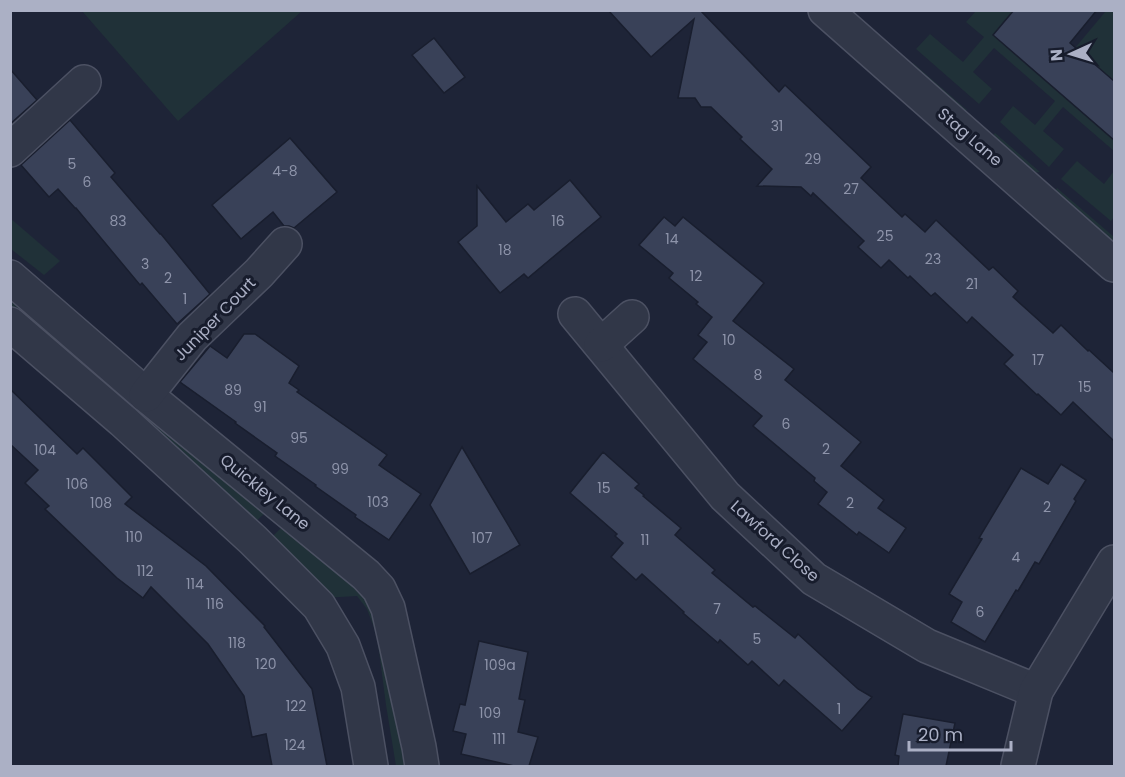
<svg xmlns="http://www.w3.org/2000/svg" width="1125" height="777" viewBox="0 0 1125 777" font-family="Poppins,sans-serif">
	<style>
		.green { fill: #203138 }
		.building { fill: #394158; stroke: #191e2e; stroke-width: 1.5 }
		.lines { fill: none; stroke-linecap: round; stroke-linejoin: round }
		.minor-casing { stroke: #4c5163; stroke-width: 36 }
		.minor { stroke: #313748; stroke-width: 33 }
		.labels { text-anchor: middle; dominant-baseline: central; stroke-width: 6; stroke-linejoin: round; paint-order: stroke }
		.number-label { font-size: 14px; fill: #8e94aa }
		.street-label { font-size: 16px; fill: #abb0c5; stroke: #171c2c }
	</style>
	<rect width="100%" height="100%" fill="#1e2437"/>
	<g class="green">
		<polygon points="82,11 302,11 178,121"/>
		<polygon points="976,11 1014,11 994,35 1114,140 1114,151 1063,107 1043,131 1064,149 1049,167 1000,122 1013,106 1035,125 1055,101 994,48 973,72 992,89 979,104 916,49 930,34 963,62 984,37 966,22"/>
		<polygon points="1106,11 1114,11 1114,81 1075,48"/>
		<polygon points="913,63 967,110 960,113 908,68"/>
		<polygon points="995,133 1040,172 1032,173 991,138"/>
		<polygon points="1077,161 1104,184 1114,171 1114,217 1111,221 1061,179"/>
		<polygon points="1057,188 1114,237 1114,243 1112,244 1054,193"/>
		<polygon points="10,218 60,261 44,275 11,249"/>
		<polygon points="11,287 63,334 51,346 11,311"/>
		<polygon points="116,383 265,513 251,526 103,394"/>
		<polygon points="285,524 360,586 375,607 406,766 396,766 386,705 377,636 367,609 357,596 323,598 268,541"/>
	</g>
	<g class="building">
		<polygon points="608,10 703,10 702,12 779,92 785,85 871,167 861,178 902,217 905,214 925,232 936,220 989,270 993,267 1018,291 1013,297 1053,333 1061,325 1088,351 1089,350 1114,373 1114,441 1073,402 1061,415 1038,394 1037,395 1004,364 1013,355 972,317 967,323 935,293 931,296 910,276 908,278 889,260 881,268 858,247 864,241 813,193 811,196 801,187 757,186 772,169 740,139 742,137 711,107 701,107 695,98 678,98 694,19 651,57"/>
		<polygon points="1014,10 1097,10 1070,43 1114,81 1114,140 993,35"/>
		<polygon points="434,38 465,77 444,93 412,55"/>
		<polygon points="10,69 37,100 10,124"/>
		<polygon points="70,120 115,173 111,177 160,234 161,234 210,294 177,324 142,283 140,285 76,208 75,208 58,189 49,197 21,165"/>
		<polygon points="290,138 337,192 294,228 289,226 284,226 273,212 241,239 212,205"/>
		<polygon points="570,180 601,217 528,278 524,274 500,293 458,242 477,226 477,186 506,222 528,204 534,210"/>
		<polygon points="664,217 675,226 683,217 764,283 733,321 794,369 785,380 861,442 841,466 884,500 878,508 906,528 889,553 859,532 857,535 818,504 827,492 814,481 815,478 753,426 762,416 693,359 707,342 698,335 712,317 696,304 698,302 669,278 673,273 639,245"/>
		<polygon points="244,334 255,334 299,366 289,383 299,390 297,392 387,455 379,465 421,494 389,540 355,517 356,515 315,486 316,485 275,456 277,453 235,423 236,422 180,382 210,346 227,358"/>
		<polygon points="10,389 77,454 83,448 132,497 125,504 206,566 265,626 264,627 312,689 327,766 272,766 266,734 252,737 244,696 208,644 151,587 143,598 117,578 45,509 49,506 25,483 38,470 10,444"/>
		<polygon points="462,447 520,545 470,574 430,505"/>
		<polygon points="603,452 639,484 635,488 644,495 643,496 681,528 675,535 715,570 712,573 753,607 755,606 795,638 798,634 858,689 872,697 842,731 784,680 779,686 752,661 748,665 720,640 718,643 683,613 684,612 642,574 636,580 611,557 623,543 615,536 617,534 570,493"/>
		<polygon points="1061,464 1086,480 1074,499 1076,501 1039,564 1035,562 1018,591 1016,590 985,642 951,622 962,602 949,594 982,539 979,538 1021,468 1048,484"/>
		<polygon points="479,641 528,652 519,699 525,700 518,732 538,737 529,766 514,766 461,754 466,734 453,731 460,704 465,705"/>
		<polygon points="903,714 955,723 946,766 898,766 899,756 895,755"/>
	</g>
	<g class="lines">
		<defs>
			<g id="minor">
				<polyline points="825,10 1114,265"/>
				<polyline points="10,150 84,82"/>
				<polyline points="10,277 146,395 366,575 379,589 388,608 419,747 422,766"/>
				<polyline points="575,314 725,496 814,579 927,646 1036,691"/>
				<polyline points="10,324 123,421 253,540 319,606 343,646 358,687 371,766"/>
				<polyline points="601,345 632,317"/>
				<polyline points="146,395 192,337 259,273 285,244"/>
				<polyline points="1018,766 1036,691 1114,562"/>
			</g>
		</defs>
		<use href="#minor" class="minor-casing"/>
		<use href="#minor" class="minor"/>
	</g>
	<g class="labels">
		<g class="number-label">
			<text x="777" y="126">31</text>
			<text x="813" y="159">29</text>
			<text x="72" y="164">5</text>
			<text x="285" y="171">4-8</text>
			<text x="87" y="182">6</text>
			<text x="851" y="189">27</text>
			<text x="118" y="221">83</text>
			<text x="558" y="221">16</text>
			<text x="885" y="236">25</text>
			<text x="672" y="239">14</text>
			<text x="505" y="250">18</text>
			<text x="933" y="259">23</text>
			<text x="145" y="264">3</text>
			<text x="696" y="276">12</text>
			<text x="168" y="278">2</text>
			<text x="972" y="284">21</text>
			<text x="185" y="299">1</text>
			<text x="729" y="340">10</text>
			<text x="1038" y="360">17</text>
			<text x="758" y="375">8</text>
			<text x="1085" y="387">15</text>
			<text x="233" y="390">89</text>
			<text x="260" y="407">91</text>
			<text x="786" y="424">6</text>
			<text x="299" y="438">95</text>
			<text x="826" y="449">2</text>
			<text x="45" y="450">104</text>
			<text x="340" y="469">99</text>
			<text x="77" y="484">106</text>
			<text x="604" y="488">15</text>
			<text x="378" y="502">103</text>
			<text x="101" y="503">108</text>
			<text x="850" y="503">2</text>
			<text x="1047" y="507">2</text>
			<text x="134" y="537">110</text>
			<text x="482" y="538">107</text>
			<text x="645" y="540">11</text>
			<text x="1016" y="557">4</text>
			<text x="145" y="571">112</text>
			<text x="195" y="584">114</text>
			<text x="215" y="604">116</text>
			<text x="717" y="609">7</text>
			<text x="980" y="612">6</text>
			<text x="757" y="639">5</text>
			<text x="237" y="643">118</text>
			<text x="266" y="664">120</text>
			<text x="500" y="665">109a</text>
			<text x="296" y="706">122</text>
			<text x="839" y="709">1</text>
			<text x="490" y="713">109</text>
			<text x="499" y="739">111</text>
			<text x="295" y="745">124</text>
		</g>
		<g class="street-label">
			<text transform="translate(970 137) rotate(41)">Stag Lane</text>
			<text transform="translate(215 319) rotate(-46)">Juniper Court</text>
			<text transform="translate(265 492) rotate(39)">Quickley Lane</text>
			<text transform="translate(775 541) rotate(42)">Lawford Close</text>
		</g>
	</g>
	<rect width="1125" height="777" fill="none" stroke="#abb0c5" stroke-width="24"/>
	<g transform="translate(1071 54) rotate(266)" stroke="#171c2c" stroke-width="4.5" paint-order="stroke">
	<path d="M0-4.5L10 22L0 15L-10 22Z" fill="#abb0c5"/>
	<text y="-9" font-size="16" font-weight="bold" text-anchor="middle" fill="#abb0c5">N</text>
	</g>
	<path d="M909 741v9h102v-9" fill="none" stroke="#abb0c5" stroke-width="3"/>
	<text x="918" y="741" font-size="18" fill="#abb0c5" stroke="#171c2c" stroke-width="4.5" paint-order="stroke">20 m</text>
</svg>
